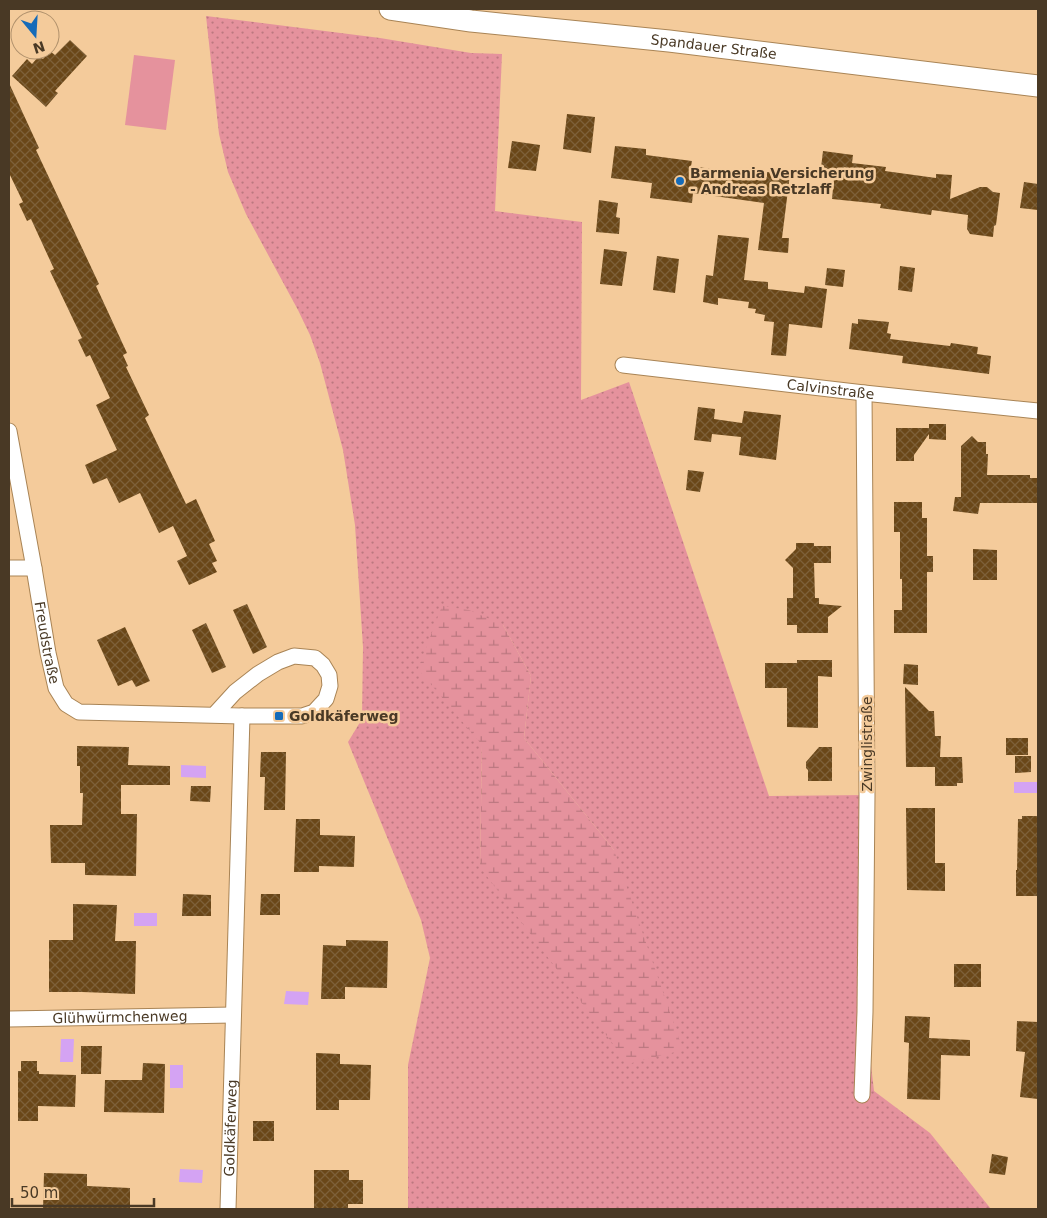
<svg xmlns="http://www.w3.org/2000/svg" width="1047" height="1218" viewBox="0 0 1047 1218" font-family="'DejaVu Sans',sans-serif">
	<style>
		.grass { fill: url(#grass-dots); fill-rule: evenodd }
		.wetland { fill: url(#wetland-marsh) }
		.park { fill: #e5929d }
		.water { fill: #d4a3f3 }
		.building { fill: url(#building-cross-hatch) }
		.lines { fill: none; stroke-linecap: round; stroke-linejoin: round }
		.street-casing { stroke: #a98455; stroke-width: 17 }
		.secondary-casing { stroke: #a98455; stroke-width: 23 }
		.street { stroke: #fff; stroke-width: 15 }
		.secondary { stroke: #fff; stroke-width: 21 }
		.poi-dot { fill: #156bb9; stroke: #f4cb9b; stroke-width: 2 }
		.labels { text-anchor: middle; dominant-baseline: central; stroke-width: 5; stroke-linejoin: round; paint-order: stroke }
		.street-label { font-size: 14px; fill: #493925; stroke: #f4cb9b }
		.poi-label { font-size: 14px; font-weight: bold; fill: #493925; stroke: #f4cb9b; text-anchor: start }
	</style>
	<defs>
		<pattern id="grass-dots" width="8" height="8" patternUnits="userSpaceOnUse" patternTransform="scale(1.25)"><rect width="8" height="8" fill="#e5929d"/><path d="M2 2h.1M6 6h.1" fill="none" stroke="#bc7880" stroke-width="1.8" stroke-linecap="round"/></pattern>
		<pattern id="wetland-marsh" width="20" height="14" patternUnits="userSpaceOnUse" patternTransform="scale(1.25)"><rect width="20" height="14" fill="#e5929d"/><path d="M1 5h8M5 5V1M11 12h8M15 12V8" fill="none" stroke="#bc7880"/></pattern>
		<pattern id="building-cross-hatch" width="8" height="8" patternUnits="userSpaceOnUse" patternTransform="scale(1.25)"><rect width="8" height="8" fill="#6a4718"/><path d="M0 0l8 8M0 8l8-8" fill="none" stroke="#7d6039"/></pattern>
	</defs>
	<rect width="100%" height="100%" fill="#f4cb9b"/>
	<path class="grass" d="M206 16 380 38 471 53 502 54 495 211 582 222 581 400 629 382 769 796 867 795 865 1012 874 1091 930 1133 991 1209H408V1065L430 958 421 920 348 742 362 719 363 647 355 525 343 450 320 363 310 335 298 310 246 214 228 172 219 134ZM503 625 531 676 524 738 614 850 480 867 482 745Z"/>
	<polygon class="wetland" points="442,606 469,610 503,625 531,676 524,738 614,850 683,1050 628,1064 480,867 482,745 418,669"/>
	<polygon class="park" points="134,55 175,60 166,130 125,125"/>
	<g class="water">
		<polygon points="181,765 206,766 206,778 181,777"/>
		<rect x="1014" y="782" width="24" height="11"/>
		<rect x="134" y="913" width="23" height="13"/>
		<polygon points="286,991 309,992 308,1005 284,1004"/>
		<polygon points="61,1039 74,1039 73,1062 60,1062"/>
		<rect x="170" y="1065" width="13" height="23"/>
		<polygon points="180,1169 203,1170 202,1183 179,1182"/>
	</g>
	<g class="building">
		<polygon points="70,40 87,56 55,91 58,93 46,107 12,76 27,59 32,64 39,56 43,59 50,51 55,55"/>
		<polygon points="9,83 39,148 36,150 99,284 96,286 127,353 123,355 128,366 126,367 149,415 145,418 186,504 196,499 215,541 209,544 217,561 212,563 217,572 189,585 177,561 187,556 173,526 159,533 140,493 119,503 107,478 93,484 85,465 117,450 96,405 110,398 90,355 86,357 78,340 82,338 50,271 54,269 31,219 27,221 19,204 23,202 9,173"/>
		<polygon points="567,114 595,117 591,153 563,149"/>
		<polygon points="512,141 540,145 536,171 508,168"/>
		<polygon points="615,146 646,149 646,155 692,161 691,166 767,177 767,172 790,174 782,238 789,238 788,253 758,250 764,203 693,193 692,203 650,198 652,183 611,178"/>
		<polygon points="823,151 853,155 852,163 886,167 885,171 936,178 936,174 952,175 950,199 980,187 987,187 993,192 1000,193 996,225 994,226 993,237 970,234 967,229 968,215 932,210 931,215 880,208 881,204 832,199 834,178 820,176"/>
		<polygon points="1024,182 1038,184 1038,210 1020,208"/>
		<polygon points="599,200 618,203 616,217 620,218 619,234 596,232"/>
		<polygon points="718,235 749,238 744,280 768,282 768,289 804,293 805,286 827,289 822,328 789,324 786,356 771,355 774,322 764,321 765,315 755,313 756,309 748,308 749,302 718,298 718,305 703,302 706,275 713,276"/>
		<polygon points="604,249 627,252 622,286 600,284"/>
		<polygon points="657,256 679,259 675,293 653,290"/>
		<polygon points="900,266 915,268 912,292 898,290"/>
		<polygon points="827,268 845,270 843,287 825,285"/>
		<polygon points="858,319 889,322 887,333 891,334 890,339 950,346 951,343 978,347 977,354 991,356 989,374 902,363 903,356 849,349 852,323 858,324"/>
		<polygon points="698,407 715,409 714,419 742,423 744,411 781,415 776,460 739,455 741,437 712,434 711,442 694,440"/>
		<polygon points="929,424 946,424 946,440 929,439 929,434 914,455 914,461 896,461 896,428 929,428"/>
		<polygon points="972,436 978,442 986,442 986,454 988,454 987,475 1030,475 1030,478 1038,478 1038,503 980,503 978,514 953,511 955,497 961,497 961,446"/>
		<polygon points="688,470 704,472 700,492 686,490"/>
		<polygon points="894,502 922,502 922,518 927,518 927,556 933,556 933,572 927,572 927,633 894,633 894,610 902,610 902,579 900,579 900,532 894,532"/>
		<polygon points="796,543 814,543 814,546 831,546 831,563 814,563 815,598 819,598 819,604 842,606 828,617 828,633 797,633 797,625 787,625 787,598 793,598 793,568 785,560 796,549"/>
		<polygon points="973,549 997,550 997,580 973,580"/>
		<polygon points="247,604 267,647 253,654 233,610"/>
		<polygon points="206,623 226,667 212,673 192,630"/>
		<polygon points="125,627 150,681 136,687 132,680 118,686 97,640"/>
		<polygon points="797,660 832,660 832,677 818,676 818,728 787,727 787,688 765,688 765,663 797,663"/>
		<polygon points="904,664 918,665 918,685 903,684"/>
		<polygon points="905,687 929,711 934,711 935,736 941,736 940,757 962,757 963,783 957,783 957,786 935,786 935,767 906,767"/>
		<rect x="1006" y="738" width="22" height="17"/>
		<polygon points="77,746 129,747 128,765 170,766 170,785 121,785 121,814 137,814 136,876 85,875 85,863 51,863 50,825 82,825 83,793 80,793 80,766 77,766"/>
		<polygon points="819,747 832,747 832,781 808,781 808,770 806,768 806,762"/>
		<polygon points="261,752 286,752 285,810 264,810 265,777 260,777"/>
		<polygon points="1015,756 1031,756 1031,772 1015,773"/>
		<polygon points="191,786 211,786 210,802 190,801"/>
		<polygon points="906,808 935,808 935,863 945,863 945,891 907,890"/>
		<polygon points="1022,816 1038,816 1037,896 1016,896 1016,870 1017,870 1018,819 1022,819"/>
		<polygon points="296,819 320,819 320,835 355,836 354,867 319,866 319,872 294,872"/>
		<polygon points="183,894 211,895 211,916 182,916"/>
		<polygon points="261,894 280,894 280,915 260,915"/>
		<polygon points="73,904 117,905 115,941 136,941 135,994 82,992 49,992 49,940 73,940"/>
		<polygon points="346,940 388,941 387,988 345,987 345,999 321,999 323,945 346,946"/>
		<rect x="954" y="964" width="27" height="23"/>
		<polygon points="905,1016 930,1017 929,1038 970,1040 970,1056 941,1055 940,1100 907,1099 909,1043 904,1042"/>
		<polygon points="1017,1021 1038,1022 1037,1074 1038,1074 1038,1099 1020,1097 1025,1052 1016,1051"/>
		<polygon points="81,1046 102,1046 101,1074 81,1074"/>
		<polygon points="316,1053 340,1054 340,1064 371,1065 370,1100 339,1100 339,1110 316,1110"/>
		<polygon points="21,1061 37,1061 37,1071 39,1071 39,1074 76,1075 75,1107 38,1106 38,1121 18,1121 18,1071 21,1071"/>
		<polygon points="143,1063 165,1064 164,1113 104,1112 105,1080 142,1080"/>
		<rect x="253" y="1121" width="21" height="20"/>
		<polygon points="992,1154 1008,1157 1005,1175 989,1173"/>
		<polygon points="314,1170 349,1170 349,1180 363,1180 363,1204 348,1204 348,1209 314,1209"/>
		<polygon points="44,1173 87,1174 87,1186 130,1188 130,1209 43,1209"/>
	</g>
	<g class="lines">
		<defs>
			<g id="street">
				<path id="s1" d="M623 365 864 393 1038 411"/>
				<path id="s2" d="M9 431 34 568 48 653 56 688 66 704 79 712 242 716H302L314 712 326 699 330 686 329 675 323 665 315 658 294 656 278 662 258 674 235 692 214 715"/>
				<polyline points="9,568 34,568"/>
				<path id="s3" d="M9 1019 233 1015"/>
				<polyline points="862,1095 865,1012 867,795 864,393"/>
				<path id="s4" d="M228 1209 242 716"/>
			</g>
			<g id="secondary">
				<path id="s5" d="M390 9 471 21 669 41 1038 86"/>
			</g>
		</defs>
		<use href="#street" class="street-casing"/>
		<use href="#secondary" class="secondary-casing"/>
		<use href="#street" class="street"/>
		<use href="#secondary" class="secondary"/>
	</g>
	<g class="poi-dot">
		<circle cx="680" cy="181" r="5"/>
		<rect x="274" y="711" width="10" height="10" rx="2.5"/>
	</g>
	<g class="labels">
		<g class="street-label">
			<text stroke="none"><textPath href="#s5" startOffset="326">Spandauer Straße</textPath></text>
			<text stroke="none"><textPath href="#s1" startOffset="209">Calvinstraße</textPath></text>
			<text stroke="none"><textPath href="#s2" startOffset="215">Freudstraße</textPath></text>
			<text transform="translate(867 744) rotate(-90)">Zwinglistraße</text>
			<text stroke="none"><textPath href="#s3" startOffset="111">Glühwürmchenweg</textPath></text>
			<text stroke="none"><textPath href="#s4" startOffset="81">Goldkäferweg</textPath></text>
		</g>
		<g class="poi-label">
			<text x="690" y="173">Barmenia Versicherung<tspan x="690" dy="16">- Andreas Retzlaff</tspan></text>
			<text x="289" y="716">Goldkäferweg</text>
		</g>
	</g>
	<rect width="1047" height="1218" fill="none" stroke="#493925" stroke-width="20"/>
	<g transform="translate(35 35) rotate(162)"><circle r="24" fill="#f4cb9b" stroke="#b0916c"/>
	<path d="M0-4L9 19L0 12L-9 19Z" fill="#156bb9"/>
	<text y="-8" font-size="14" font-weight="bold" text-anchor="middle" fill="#493925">N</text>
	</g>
	<path d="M12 1198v8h142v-8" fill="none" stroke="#493925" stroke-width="2.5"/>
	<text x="20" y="1198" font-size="15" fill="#493925" stroke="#f4cb9b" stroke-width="4" paint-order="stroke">50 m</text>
</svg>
